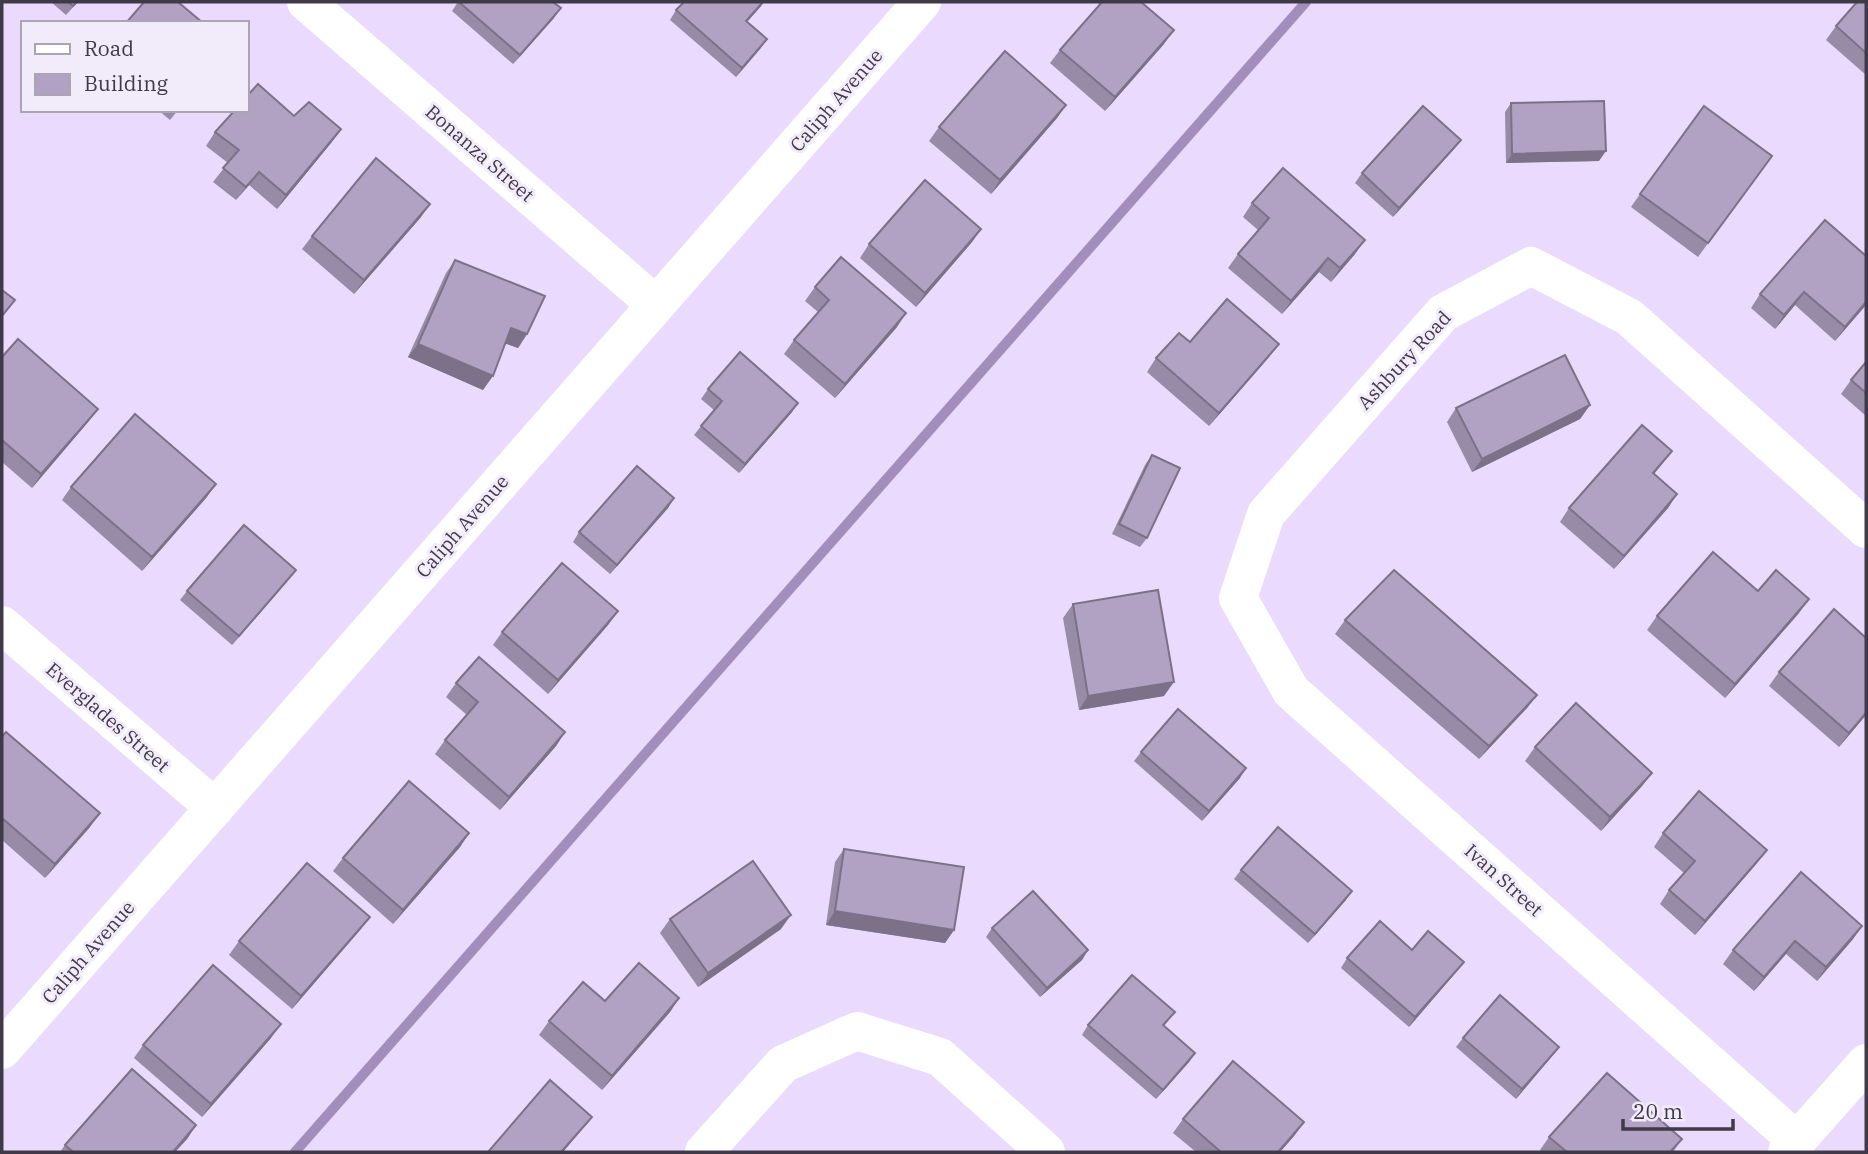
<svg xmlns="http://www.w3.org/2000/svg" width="1868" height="1154" viewBox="0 0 1868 1154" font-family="'IBM Plex Serif',serif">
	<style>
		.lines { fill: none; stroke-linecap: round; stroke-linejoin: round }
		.stream { stroke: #a38ebb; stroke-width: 10 }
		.minor { stroke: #fff; stroke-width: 38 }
		.wall { fill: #988ba8 }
		.shaded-wall { fill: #7c7188 }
		.building { fill: #b1a2c3; stroke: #7c7188; stroke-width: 2 }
		.labels { text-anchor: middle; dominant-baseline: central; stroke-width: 6; stroke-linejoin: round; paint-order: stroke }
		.street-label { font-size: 19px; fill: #403a48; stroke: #f2ecfa }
	</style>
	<rect width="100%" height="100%" fill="#eadafd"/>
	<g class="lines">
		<polyline class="stream" points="295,1152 1306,2"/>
		<g class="minor">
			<polyline points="306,2 655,304"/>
			<polyline points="2,625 215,808"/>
			<polyline points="2,1050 922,2"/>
			<polyline points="1797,1141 1291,691 1238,598 1266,514 1443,313 1531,266 1629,317 1866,529"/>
			<polyline points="704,1152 783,1064 857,1031 940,1057 1046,1152"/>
			<polyline points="1787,1152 1866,1063"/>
		</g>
	</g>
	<g class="wall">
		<polygon points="51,2 78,2 66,15"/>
		<polygon points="458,2 554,18 513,64 452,11"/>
		<polygon points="1866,2 1866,75 1826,40 1836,26"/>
		<polygon points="761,6 747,22 767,39 760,49 736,77 670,20 676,10"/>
		<polygon points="1164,44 1105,111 1050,63 1060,50"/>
		<polygon points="1511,103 1599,161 1506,163 1505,112"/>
		<polygon points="1066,105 1057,118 991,194 929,141 939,127"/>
		<polygon points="158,110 178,110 170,120"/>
		<polygon points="294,116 341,129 331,143 277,209 249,185 236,200 213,182 228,163 206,146 215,132"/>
		<polygon points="1461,140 1454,149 1393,217 1355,183 1362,173"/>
		<polygon points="1772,156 1698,257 1631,207 1640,194"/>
		<polygon points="1252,203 1355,254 1331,282 1319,272 1282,314 1228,268 1238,254 1258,230 1243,217"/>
		<polygon points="421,217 354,294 302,249 312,236"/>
		<polygon points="981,229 972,242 916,307 860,258 869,244"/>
		<polygon points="1866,256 1866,305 1835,341 1795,305 1775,329 1751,308 1760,294"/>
		<polygon points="455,260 527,334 518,348 505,343 483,390 408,357 446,273"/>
		<polygon points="815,287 897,327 835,398 784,354 794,340 818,312 805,301"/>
		<polygon points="1190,342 1269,357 1209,426 1147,372 1156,358"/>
		<polygon points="2,357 98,409 88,422 32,488 2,462"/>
		<polygon points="1866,362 1866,416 1841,394 1851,380"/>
		<polygon points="708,389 798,403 792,412 739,473 694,435 714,410 701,399"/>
		<polygon points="1590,405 1580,419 1472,472 1447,422 1456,408"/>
		<polygon points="1152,455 1147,538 1140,547 1112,534 1145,465"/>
		<polygon points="1662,464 1654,474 1677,494 1668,508 1614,569 1560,522 1569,508"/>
		<polygon points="216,484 206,498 142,571 62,500 71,487"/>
		<polygon points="674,498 668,508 610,574 573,542 579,532"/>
		<polygon points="296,570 289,579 232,645 180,600 187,591"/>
		<polygon points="1758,591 1799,613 1725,698 1647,630 1657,616"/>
		<polygon points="1073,604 1164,696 1079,710 1063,618"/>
		<polygon points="618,611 608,625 548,694 493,645 502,632"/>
		<polygon points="1345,620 1537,695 1527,708 1479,759 1335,634"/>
		<polygon points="1866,638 1866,715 1839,747 1769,686 1779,672"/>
		<polygon points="456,683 565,732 556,746 500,810 435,754 445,740 467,715 446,697"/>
		<polygon points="2,737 90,827 45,878 2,840"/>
		<polygon points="1535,747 1652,773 1642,786 1601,831 1525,761"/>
		<polygon points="1141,752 1240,778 1202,821 1134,761"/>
		<polygon points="469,833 460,847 393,924 333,871 343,858"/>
		<polygon points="1663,833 1757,863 1695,935 1660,904 1669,890 1684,873 1654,847"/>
		<polygon points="844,849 954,930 945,943 826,925 835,862"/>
		<polygon points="1241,870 1352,891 1345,901 1308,943 1234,879"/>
		<polygon points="370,917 360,930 292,1009 229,955 239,941"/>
		<polygon points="670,919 781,929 698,987 660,933"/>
		<polygon points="1862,926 1853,939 1817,981 1786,954 1754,991 1723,964 1733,950"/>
		<polygon points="992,928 1088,950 1082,960 1040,997 986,937"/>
		<polygon points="1412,950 1457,971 1409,1027 1341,968 1347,958"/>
		<polygon points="679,998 670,1012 602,1090 539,1035 549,1021"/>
		<polygon points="1168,1021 1164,1026 1195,1053 1189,1062 1156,1099 1082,1035 1088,1025"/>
		<polygon points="271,1038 202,1117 134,1058 143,1045"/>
		<polygon points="1463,1038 1559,1047 1552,1056 1516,1099 1456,1047"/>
		<polygon points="1183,1119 1304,1122 1294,1136 1280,1152 1196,1152 1173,1133"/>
		<polygon points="196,1125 187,1139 175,1152 60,1152 65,1145"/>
		<polygon points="1549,1137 1682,1139 1673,1152 1542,1152 1540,1150"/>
	</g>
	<g class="shaded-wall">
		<polygon points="763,2 764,2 761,6 739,31"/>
		<polygon points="561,8 554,18 513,64 520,55"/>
		<polygon points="1174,30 1164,44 1105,111 1115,97"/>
		<polygon points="767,39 760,49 736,77 742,68"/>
		<polygon points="1066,105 1057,118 991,194 1000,180"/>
		<polygon points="341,129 331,143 277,209 286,195"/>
		<polygon points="1461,140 1454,149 1393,217 1399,208"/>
		<polygon points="1606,151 1599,161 1506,163 1512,154"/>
		<polygon points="259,172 249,185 236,200 246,187"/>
		<polygon points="430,204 421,217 354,294 364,280"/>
		<polygon points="981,229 972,242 916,307 925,293"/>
		<polygon points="1365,240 1355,254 1331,282 1340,268"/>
		<polygon points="1328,258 1319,272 1282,314 1291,301"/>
		<polygon points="1804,292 1795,305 1775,329 1784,315"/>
		<polygon points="1866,302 1866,305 1835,341 1845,327"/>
		<polygon points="906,313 897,327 835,398 845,384"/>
		<polygon points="511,328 527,334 518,348 501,342"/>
		<polygon points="418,344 493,376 483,390 408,357"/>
		<polygon points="1279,344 1269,357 1209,426 1219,413"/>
		<polygon points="798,403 792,412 739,473 745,464"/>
		<polygon points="1590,405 1580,419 1472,472 1482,459"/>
		<polygon points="98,409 88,422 32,488 41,474"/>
		<polygon points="1672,451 1662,464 1643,487 1653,473"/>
		<polygon points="216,484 206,498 142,571 152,557"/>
		<polygon points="1677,494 1668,508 1614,569 1624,556"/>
		<polygon points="674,498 668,508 610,574 617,565"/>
		<polygon points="296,570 289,579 232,645 239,636"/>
		<polygon points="1809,599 1799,613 1725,698 1735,684"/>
		<polygon points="618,611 608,625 548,694 558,680"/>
		<polygon points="1174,682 1164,696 1079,710 1088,696"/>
		<polygon points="1537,695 1527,708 1479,759 1489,746"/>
		<polygon points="1866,713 1866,715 1839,747 1849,733"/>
		<polygon points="565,732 556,746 500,810 509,797"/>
		<polygon points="1246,768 1240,778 1202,821 1209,811"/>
		<polygon points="1652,773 1642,786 1601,831 1610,817"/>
		<polygon points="100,813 90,827 45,878 55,864"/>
		<polygon points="469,833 460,847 393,924 403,910"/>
		<polygon points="1767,850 1757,863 1695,935 1705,921"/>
		<polygon points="1352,891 1345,901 1308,943 1315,934"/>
		<polygon points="835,911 954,930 945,943 826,925"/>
		<polygon points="791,915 781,929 698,987 708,973"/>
		<polygon points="370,917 360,930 292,1009 301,996"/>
		<polygon points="1862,926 1853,939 1817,981 1826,967"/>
		<polygon points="1795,941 1786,954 1754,991 1764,977"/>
		<polygon points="1088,950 1082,960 1040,997 1047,988"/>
		<polygon points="1464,962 1457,971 1409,1027 1415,1017"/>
		<polygon points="679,998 670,1012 602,1090 612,1076"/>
		<polygon points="281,1024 271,1038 202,1117 211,1104"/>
		<polygon points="1559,1047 1552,1056 1516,1099 1522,1089"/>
		<polygon points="1195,1053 1189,1062 1156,1099 1163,1090"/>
		<polygon points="592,1117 585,1126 563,1152 561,1152"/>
		<polygon points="1304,1122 1294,1136 1280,1152 1278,1152"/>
		<polygon points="196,1125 187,1139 175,1152 173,1152"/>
	</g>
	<g class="building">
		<polygon points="68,2 77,2 73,6"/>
		<polygon points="144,2 178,2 203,23 126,23"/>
		<polygon points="459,2 553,2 561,8 520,55"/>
		<polygon points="684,2 763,2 746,21 767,39 742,68 676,10"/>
		<polygon points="1102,2 1141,2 1174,30 1115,97 1060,50"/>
		<polygon points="1857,2 1866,2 1866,53 1836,26"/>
		<polygon points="1005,51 1066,105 1000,180 939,127"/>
		<polygon points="258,84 294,116 309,102 341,129 286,195 259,172 246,187 223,168 239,150 215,132 235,110 247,110 247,96"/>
		<polygon points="1604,101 1606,151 1512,154 1511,103"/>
		<polygon points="1423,106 1461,140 1399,208 1362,173"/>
		<polygon points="1704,106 1772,156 1708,243 1640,194"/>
		<polygon points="376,158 430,204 364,280 312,236"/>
		<polygon points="1283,168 1365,240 1340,268 1328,258 1291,301 1238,254 1269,218 1252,203"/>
		<polygon points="925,180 981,229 925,293 869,244"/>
		<polygon points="1825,220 1866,256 1866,302 1845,327 1804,292 1784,315 1760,294"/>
		<polygon points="841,257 906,313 845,384 794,340 829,300 815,287"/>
		<polygon points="455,260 545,296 527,334 511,328 493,376 418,344"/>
		<polygon points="2,290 15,300 2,316"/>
		<polygon points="1227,299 1279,344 1219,413 1156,358 1179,333 1190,342"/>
		<polygon points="18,339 98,409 41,474 2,440 2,357"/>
		<polygon points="740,352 798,403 745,464 701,426 722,401 708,389"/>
		<polygon points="1565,355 1590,405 1482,459 1456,408"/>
		<polygon points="1866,362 1866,393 1851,380"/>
		<polygon points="135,414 216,484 152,557 71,487"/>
		<polygon points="1642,425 1672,451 1653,473 1677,494 1624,556 1569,508"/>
		<polygon points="1152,455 1180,468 1147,538 1119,524"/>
		<polygon points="637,466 674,498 617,565 579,532"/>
		<polygon points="244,525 296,570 239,636 187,591"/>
		<polygon points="1713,552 1758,591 1776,570 1809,599 1735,684 1657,616"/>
		<polygon points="562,563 618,611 558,680 502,632"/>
		<polygon points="1394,570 1537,695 1489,746 1345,620"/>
		<polygon points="1158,590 1174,682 1088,696 1073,604"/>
		<polygon points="1834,609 1866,638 1866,713 1849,733 1779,672"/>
		<polygon points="479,657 565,732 509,797 445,740 478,702 456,683"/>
		<polygon points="1576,703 1652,773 1610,817 1535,747"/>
		<polygon points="1178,709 1246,768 1209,811 1141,752"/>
		<polygon points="6,732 100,813 55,864 2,818 2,737"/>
		<polygon points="409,781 469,833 403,910 343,858"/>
		<polygon points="1699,791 1767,850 1705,921 1669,890 1695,861 1663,833"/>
		<polygon points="1278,827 1352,891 1315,934 1241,870"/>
		<polygon points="844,849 964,867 954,930 835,911"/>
		<polygon points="753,861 791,915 708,973 670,919"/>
		<polygon points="307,863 370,917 301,996 239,941"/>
		<polygon points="1801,872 1862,926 1826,967 1795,941 1764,977 1733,950"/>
		<polygon points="1033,891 1088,950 1047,988 992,928"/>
		<polygon points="1380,921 1412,950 1428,931 1464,962 1415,1017 1347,958"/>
		<polygon points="639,963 679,998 612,1076 549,1021 583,982 605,1001"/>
		<polygon points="213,965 281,1024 211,1104 143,1045"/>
		<polygon points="1132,975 1175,1012 1163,1025 1195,1053 1163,1090 1088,1025"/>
		<polygon points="1500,995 1559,1047 1522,1089 1463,1038"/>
		<polygon points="1233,1061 1304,1122 1278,1152 1221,1152 1183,1119"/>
		<polygon points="132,1069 196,1125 173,1152 73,1152 65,1145"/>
		<polygon points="1607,1073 1682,1139 1670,1152 1567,1152 1549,1137"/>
		<polygon points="550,1080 592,1117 561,1152 488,1152"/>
	</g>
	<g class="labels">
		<g class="street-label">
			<text transform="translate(836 100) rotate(-49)">Caliph Avenue</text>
			<text transform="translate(480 153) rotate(41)">Bonanza Street</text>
			<text transform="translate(1404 360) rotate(-47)">Ashbury Road</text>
			<text transform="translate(462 526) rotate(-49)">Caliph Avenue</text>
			<text transform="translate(108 717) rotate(41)">Everglades Street</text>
			<text transform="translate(1504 880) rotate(42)">Ivan Street</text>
			<text transform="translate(88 952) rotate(-49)">Caliph Avenue</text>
		</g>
	</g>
	<rect width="1868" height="1154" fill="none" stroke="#403a48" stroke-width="7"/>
	<rect x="21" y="21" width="228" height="91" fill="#f2ecfa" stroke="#aba5b3" stroke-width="2"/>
	<rect x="35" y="44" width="35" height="10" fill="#ffffff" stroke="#aba5b3" stroke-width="2"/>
	<text x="84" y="56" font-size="21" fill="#403a48">Road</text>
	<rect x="35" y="74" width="35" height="21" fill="#b1a2c3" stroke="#aba5b3" stroke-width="2"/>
	<text x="84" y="91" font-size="21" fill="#403a48">Building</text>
	<path d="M1623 1119v10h110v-10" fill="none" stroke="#403a48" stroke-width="3.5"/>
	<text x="1633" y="1119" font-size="21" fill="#403a48" stroke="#f2ecfa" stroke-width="5" paint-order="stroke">20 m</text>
</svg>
